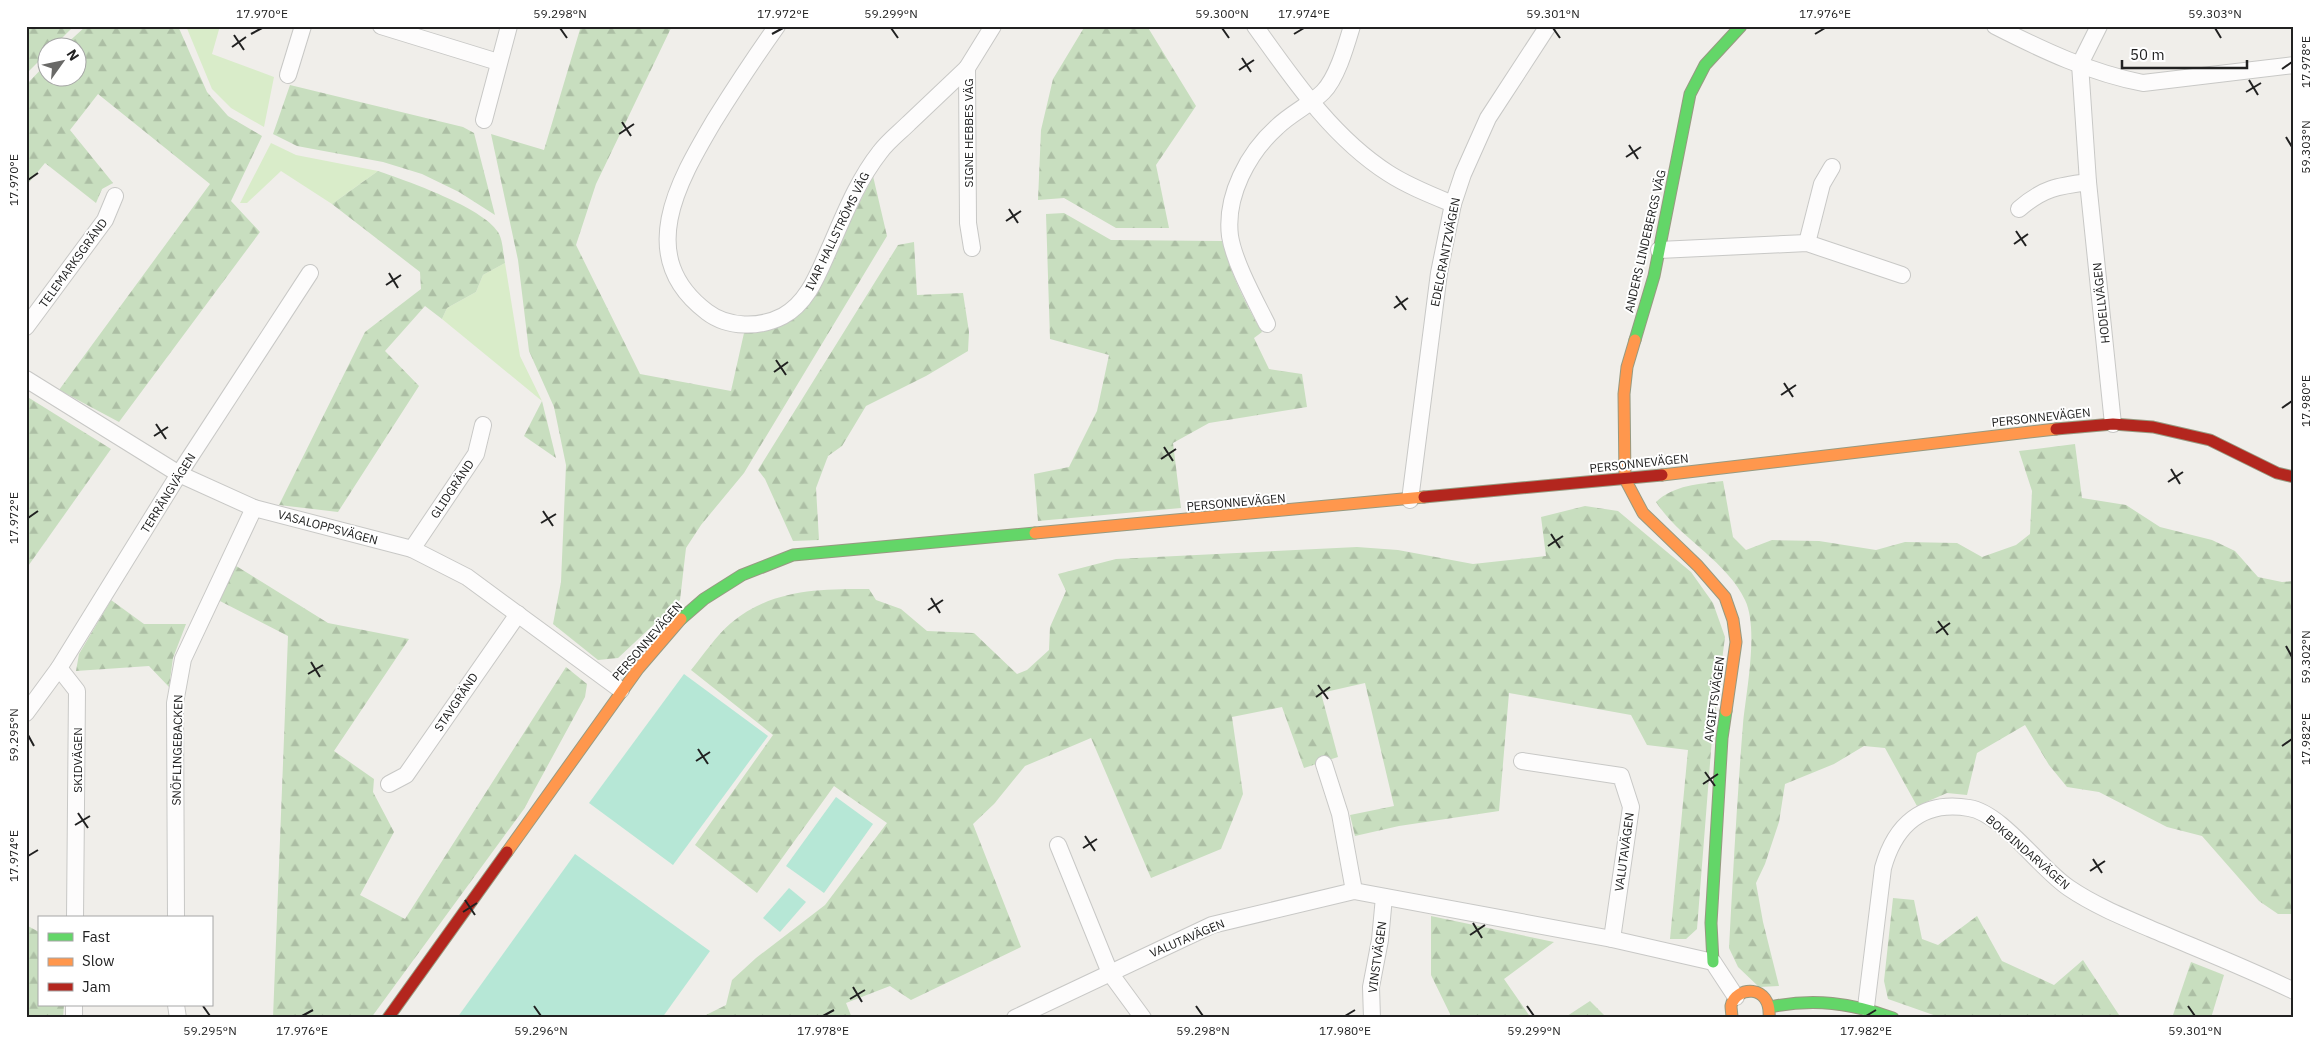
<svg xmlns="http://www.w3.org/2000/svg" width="2320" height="1044" viewBox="0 0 2320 1044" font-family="'IBM Plex Sans',sans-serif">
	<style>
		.grass { fill: #d9ecc9 }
		.forest { fill: url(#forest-firs) }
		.pitch { fill: #b6e7d6 }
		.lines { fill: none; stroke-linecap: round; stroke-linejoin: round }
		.street-casing { stroke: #c8c8c6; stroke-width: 18 }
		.fast-casing { stroke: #979a81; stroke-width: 13 }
		.slow-casing { stroke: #979a81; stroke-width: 13 }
		.jam-casing { stroke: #979a81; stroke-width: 13 }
		.street { stroke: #fdfcfc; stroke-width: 16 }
		.fast { stroke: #63d668; stroke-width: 11 }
		.slow { stroke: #ff974d; stroke-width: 11 }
		.jam { stroke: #b3261e; stroke-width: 11 }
		.ticks { fill: none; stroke: #212121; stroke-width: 2 }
		.labels { text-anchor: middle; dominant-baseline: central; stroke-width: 4; stroke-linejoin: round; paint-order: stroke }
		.street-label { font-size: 12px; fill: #212121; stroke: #fff }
		.neatline { fill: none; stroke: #212121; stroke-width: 2 }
		.ticks-label { font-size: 12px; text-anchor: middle; fill: #212121 }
	</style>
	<defs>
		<pattern id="forest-firs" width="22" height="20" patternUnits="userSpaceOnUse" patternTransform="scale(1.25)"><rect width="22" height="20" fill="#c8debf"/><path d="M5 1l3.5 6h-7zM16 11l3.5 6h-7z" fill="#acbea4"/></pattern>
	</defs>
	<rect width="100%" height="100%" fill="#f0eeea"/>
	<g class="grass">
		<polygon points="186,26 220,26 212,54 274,77 264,127 231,108 212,89"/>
		<polygon points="271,143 296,155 378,171 332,204 281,171 247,203 240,203"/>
		<polygon points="505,263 520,356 542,401 442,319 447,308 476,292 483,275"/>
	</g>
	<g class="forest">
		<polygon points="26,26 74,26 53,47 48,48 47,53 26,74"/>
		<polygon points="86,26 178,26 207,92 228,116 262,136 231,201 260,232 119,422 59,390 210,184 98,94 70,130 113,183 102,189 96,203 45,163 26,186 26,85 47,63 48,78 78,78 78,48 63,47"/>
		<polygon points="581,26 672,26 596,184 576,245 640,374 731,391 744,333 769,330 812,297 873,176 887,236 744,473 701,525 686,548 680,600 618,658 598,660 553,624 561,582 566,465 554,407 529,351 518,260 491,134 544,150"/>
		<polygon points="1085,26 1147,26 1196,106 1156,165 1169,228 1116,228 1064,198 1038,200 1041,130 1053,79"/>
		<polygon points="290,85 463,127 474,133 495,215 459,192 422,174 383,162 297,146 273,134"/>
		<path d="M378 171C407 181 482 207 498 232 503 240 503 253 505 263L483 275 476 292 447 308 442 319 425 306 385 351 419 386 338 512 279 505 365 332 421 289 420 272 332 204Z"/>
		<path d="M1064 213 1111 240 1222 241C1231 274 1245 303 1262 332L1254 338 1269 369 1302 374 1307 407 1209 423 1173 443 1181 508 1038 521 1034 474 1069 467 1097 411 1109 355 1050 339 1046 214Z"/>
		<polygon points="914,242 917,295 963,293 969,332 968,351 926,376 866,406 842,446 828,456 816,488 819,540 793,541 765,479 758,470 898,245"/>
		<polygon points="26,396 111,449 26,569"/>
		<polygon points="542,401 556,458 524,436"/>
		<path d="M2075 444 2082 498 2126 505 2160 527 2212 540 2235 551 2258 577 2282 582 2294 581V914H2278L2259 901 2202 836 2167 827 2099 792 2067 787 2049 765 2025 725 1977 753 1967 795 1947 793 1917 806 1885 748 1864 746 1834 764 1785 784 1779 822 1765 864 1756 883 1763 922 1779 986 1759 987 1738 967 1729 948C1733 874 1737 799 1743 724 1746 692 1759 629 1745 600 1726 560 1680 539 1656 502 1674 485 1699 484 1723 481L1733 537 1746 550 1772 540 1819 541 1876 550 1905 542 1957 543 1982 557 2016 545 2030 534 2032 491 2019 451Z"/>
		<path d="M1585 506 1618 511 1691 572 1713 603 1725 637 1712 738 1697 929 1686 939H1670L1688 750 1647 745 1631 715 1509 693 1499 811 1399 826 1355 836 1350 815 1394 806 1365 683 1321 693 1338 757 1304 768 1282 707 1232 717 1243 794 1221 849 1151 878 1091 738 1025 766 994 804 973 824 1021 947 911 1000 890 986 846 1003 852 1018H700L726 1005 732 980 756 958 825 905 887 823 834 786 757 893 695 845 773 735 691 670C704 654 716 636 731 623 772 589 819 589 869 589L876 600 901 609 927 631 974 633 1017 674 1027 670 1049 650 1050 627 1066 591 1058 574 1116 559 1357 547 1398 550 1473 564 1546 556 1541 517Z"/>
		<polygon points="233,564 328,623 409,639 334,751 374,779 373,792 394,832 360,895 405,919 566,667 587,684 585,697 524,809 371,1018 273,1018 288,636 218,600"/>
		<polygon points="111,600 144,624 186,624 173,658 169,687 149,666 76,671 79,654"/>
		<polygon points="1893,898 1914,900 1922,939 1938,945 1977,916 2002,961 2054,985 2083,960 2121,1018 1942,1018 1888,999 1884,981"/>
		<polygon points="1431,916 1554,942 1504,979 1531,1018 1452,1018 1431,975"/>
		<polygon points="26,925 39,932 39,1005 64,1005 63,1018 26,1018"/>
		<polygon points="2191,962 2224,975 2211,1018 2172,1018"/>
		<polygon points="1590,1001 1607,1018 1564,1018"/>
	</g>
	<g class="pitch">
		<polygon points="684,674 768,736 673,865 589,803"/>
		<polygon points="836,797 873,824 824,893 786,866"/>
		<polygon points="575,854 710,951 662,1018 457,1018"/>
		<polygon points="789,888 806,902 780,932 763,918"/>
	</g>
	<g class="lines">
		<defs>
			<g id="street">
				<polyline points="381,26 498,62"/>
				<path d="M777 26C755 57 734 89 714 121 678 182 634 257 707 312 728 328 760 328 783 316 809 302 819 271 831 245 845 213 858 180 880 152 888 141 900 132 909 123 929 104 948 86 967 68"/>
				<path d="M1255 26C1293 79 1332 137 1388 173 1408 186 1431 195 1453 204"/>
				<path d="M1995 26C2042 50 2091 73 2143 83L2294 65"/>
				<polyline points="2099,26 2080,64 2088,182 2113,424"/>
				<polyline points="288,75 303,26"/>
				<polyline points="484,120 509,26"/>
				<path d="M2019 209C2043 188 2058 186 2088 182"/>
				<polyline points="1807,243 1822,184 1832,167"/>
				<polyline points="972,248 968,223 967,68 993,26"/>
				<polyline points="1659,250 1807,243 1902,275"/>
				<path d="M1267 324C1255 300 1234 262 1230 236 1225 196 1248 153 1277 127 1290 114 1311 104 1323 92 1337 78 1346 46 1352 26"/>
				<polyline points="26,327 105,220 115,196"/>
				<polyline points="26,379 179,474 254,508 412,549 467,577 621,690"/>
				<polyline points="1410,500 1439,273 1453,204 1463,174 1488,118 1548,26"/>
				<polyline points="412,549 476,454 483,425"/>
				<polyline points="59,668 77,691 75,918"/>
				<polyline points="26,713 59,668 179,474 310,273"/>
				<polyline points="1522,761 1621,776 1631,807 1612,939"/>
				<polyline points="1324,764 1340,814 1354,891"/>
				<polyline points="389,784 406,775 518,614"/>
				<polyline points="1058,845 1110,973 1143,1018"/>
				<polyline points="176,918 175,703 183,659 254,508"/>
				<polyline points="176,1005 178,1018"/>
				<path d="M1866 1007 1883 868C1895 825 1922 800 1969 808 2002 813 2040 869 2069 888 2094 905 2123 917 2151 929 2198 949 2247 968 2294 991"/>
				<polyline points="74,1018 74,1005"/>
				<polyline points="1015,1018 1212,925 1354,891 1612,939 1713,962 1736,997"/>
				<polyline points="1372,1018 1371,987 1380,940 1384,897"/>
			</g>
			<g id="fast">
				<polyline points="1635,340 1654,276 1690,94 1705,65 1741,26"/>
				<polyline points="681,619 704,599 742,575 793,555 1035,533"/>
				<polyline points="1713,962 1711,923 1722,738 1726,711"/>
				<path d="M1770 1007C1814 998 1851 1003 1893 1018"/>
			</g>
			<g id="slow">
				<polyline points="1635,340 1627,367 1624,394 1625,479 1643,513 1698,566 1725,597 1733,620 1736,642 1726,711"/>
				<polyline points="1662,475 2056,429"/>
				<polyline points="1035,533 1424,497"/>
				<polyline points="507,852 638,669 681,619"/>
				<path d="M1732 1018C1732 1014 1731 1009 1731 1006 1735 986 1772 983 1769 1018"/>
			</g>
			<g id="jam">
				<polyline points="2056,429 2113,424 2153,427 2210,440 2277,473 2294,477"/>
				<polyline points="1424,497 1662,475"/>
				<polyline points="388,1018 507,852"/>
			</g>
		</defs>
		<use href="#street" class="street-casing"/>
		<use href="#fast" class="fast-casing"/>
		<use href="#slow" class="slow-casing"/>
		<use href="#jam" class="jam-casing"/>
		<use href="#street" class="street"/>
		<use href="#fast" class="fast"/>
		<use href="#slow" class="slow"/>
		<use href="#jam" class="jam"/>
	</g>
	<path class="ticks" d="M560 28 567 38M891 28 898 38M1222 28 1229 38M1553 28 1560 38M2215 28 2221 38M251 34 262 28M772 34 783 28M1294 34 1304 28M1815 34 1825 28M234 35 244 50M232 47 246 37M1242 58 1251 72M2282 69 2292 62M1239 70 1254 60M2249 80 2258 95M2246 92 2261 83M622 122 631 136M619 134 634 124M2286 137 2292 147M1629 145 1638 159M1626 157 1641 147M28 180 38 173M1009 209 1018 223M1006 221 1021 211M2016 231 2026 246M2014 244 2028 234M389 273 398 288M386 285 401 275M1396 296 1406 310M1394 308 1408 298M776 360 786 375M774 372 788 362M1784 383 1793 397M1781 395 1796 385M2282 408 2292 401M156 424 166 439M154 436 168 427M1164 447 1173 461M1161 459 1176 449M2171 469 2180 484M2168 482 2183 472M543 511 553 526M28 518 38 511M541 523 556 514M1551 534 1560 548M1548 546 1563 536M931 598 940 613M928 610 943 600M1938 621 1948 635M1936 633 1950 623M2286 646 2292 657M311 662 320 677M308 674 323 665M1318 685 1328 699M1316 697 1330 687M28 735 34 746M2282 746 2292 739M698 749 708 764M696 761 710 752M1705 772 1715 786M1703 784 1718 774M78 813 88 828M75 825 90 816M1085 836 1095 851M1083 848 1097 839M28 856 38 850M2093 859 2102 873M2090 871 2105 861M465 900 475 915M463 912 477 903M1473 923 1482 938M1470 935 1485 925M853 987 862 1002M850 999 865 990M203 1006 210 1016M534 1006 541 1016M1196 1006 1203 1016M1527 1006 1534 1016M2188 1006 2195 1016M302 1016 313 1010M823 1016 834 1010M1345 1016 1355 1010M1866 1016 1876 1010"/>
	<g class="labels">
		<g class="street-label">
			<text transform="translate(968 133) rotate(-90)">SIGNE HEBBES VÄG</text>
			<text transform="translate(837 231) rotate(-64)">IVAR HALLSTRÖMS VÄG</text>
			<text transform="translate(1645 241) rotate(-77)">ANDERS LINDEBERGS VÄG</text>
			<text transform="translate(1445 252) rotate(-79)">EDELCRANTZVÄGEN</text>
			<text transform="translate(73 263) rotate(-54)">TELEMARKSGRÄND</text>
			<text transform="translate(2101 303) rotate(-96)">HODELLVÄGEN</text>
			<text transform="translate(2041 417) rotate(-6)">PERSONNEVÄGEN</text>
			<text transform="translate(1639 463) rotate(-6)">PERSONNEVÄGEN</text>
			<text transform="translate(452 489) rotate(-56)">GLIDGRÄND</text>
			<text transform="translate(168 493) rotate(-58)">TERRÄNGVÄGEN</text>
			<text transform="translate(1236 502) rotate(-5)">PERSONNEVÄGEN</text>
			<text transform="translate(328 527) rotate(15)">VASALOPPSVÄGEN</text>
			<text transform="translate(647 641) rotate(-49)">PERSONNEVÄGEN</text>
			<text transform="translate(1714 699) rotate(-82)">AVGIFTSVÄGEN</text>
			<text transform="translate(456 702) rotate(-56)">STAVGRÄND</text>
			<text transform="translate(177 750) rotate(-89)">SNÖFLINGEBACKEN</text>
			<text transform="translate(77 760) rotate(-90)">SKIDVÄGEN</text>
			<text transform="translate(1624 852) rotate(-82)">VALUTAVÄGEN</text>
			<text transform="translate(2028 852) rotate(41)">BOKBINDARVÄGEN</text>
			<text transform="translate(1187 938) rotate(-23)">VALUTAVÄGEN</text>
			<text transform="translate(1377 957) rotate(-82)">VINSTVÄGEN</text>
		</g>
	</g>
	<rect width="2320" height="1044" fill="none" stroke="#ffffff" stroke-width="55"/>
	<rect x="38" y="916" width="175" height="90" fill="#ffffff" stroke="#a6a6a6"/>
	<rect x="48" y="933" width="25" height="8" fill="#63d668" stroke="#a6a6a6"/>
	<text x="82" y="942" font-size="15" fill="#212121">Fast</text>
	<rect x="48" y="958" width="25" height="8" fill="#ff974d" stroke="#a6a6a6"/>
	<text x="82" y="966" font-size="15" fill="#212121">Slow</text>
	<rect x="48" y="983" width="25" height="8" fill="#b3261e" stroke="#a6a6a6"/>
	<text x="82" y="992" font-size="15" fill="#212121">Jam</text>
	<g transform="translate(62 62) rotate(57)"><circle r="24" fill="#ffffff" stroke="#a6a6a6"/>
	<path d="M0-4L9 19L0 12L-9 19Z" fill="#696967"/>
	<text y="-8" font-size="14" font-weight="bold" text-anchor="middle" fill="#212121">N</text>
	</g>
	<path d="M2122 60v8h125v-8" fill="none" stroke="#212121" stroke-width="2.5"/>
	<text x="2130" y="60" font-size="15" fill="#212121" stroke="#ffffff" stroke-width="4" paint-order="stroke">50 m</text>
	<rect x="28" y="28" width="2264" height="988" class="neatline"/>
	<g class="ticks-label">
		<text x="262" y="18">17.970°E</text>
		<text x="560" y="18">59.298°N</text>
		<text x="783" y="18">17.972°E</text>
		<text x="891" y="18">59.299°N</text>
		<text x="1222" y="18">59.300°N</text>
		<text x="1304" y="18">17.974°E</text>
		<text x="1553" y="18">59.301°N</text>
		<text x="1825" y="18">17.976°E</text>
		<text x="2215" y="18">59.303°N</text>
		<text transform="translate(2306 62) rotate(-90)" y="4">17.978°E</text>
		<text transform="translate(2306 147) rotate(-90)" y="4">59.303°N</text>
		<text transform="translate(14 180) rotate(-90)" y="4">17.970°E</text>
		<text transform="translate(2306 401) rotate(-90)" y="4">17.980°E</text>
		<text transform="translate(14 518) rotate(-90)" y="4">17.972°E</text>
		<text transform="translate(2306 657) rotate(-90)" y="4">59.302°N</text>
		<text transform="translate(14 735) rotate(-90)" y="4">59.295°N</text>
		<text transform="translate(2306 739) rotate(-90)" y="4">17.982°E</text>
		<text transform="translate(14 856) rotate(-90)" y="4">17.974°E</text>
		<text x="210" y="1035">59.295°N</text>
		<text x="302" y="1035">17.976°E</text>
		<text x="541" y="1035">59.296°N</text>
		<text x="823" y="1035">17.978°E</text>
		<text x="1203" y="1035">59.298°N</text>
		<text x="1345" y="1035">17.980°E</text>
		<text x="1534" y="1035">59.299°N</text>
		<text x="1866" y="1035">17.982°E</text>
		<text x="2195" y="1035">59.301°N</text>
	</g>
</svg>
